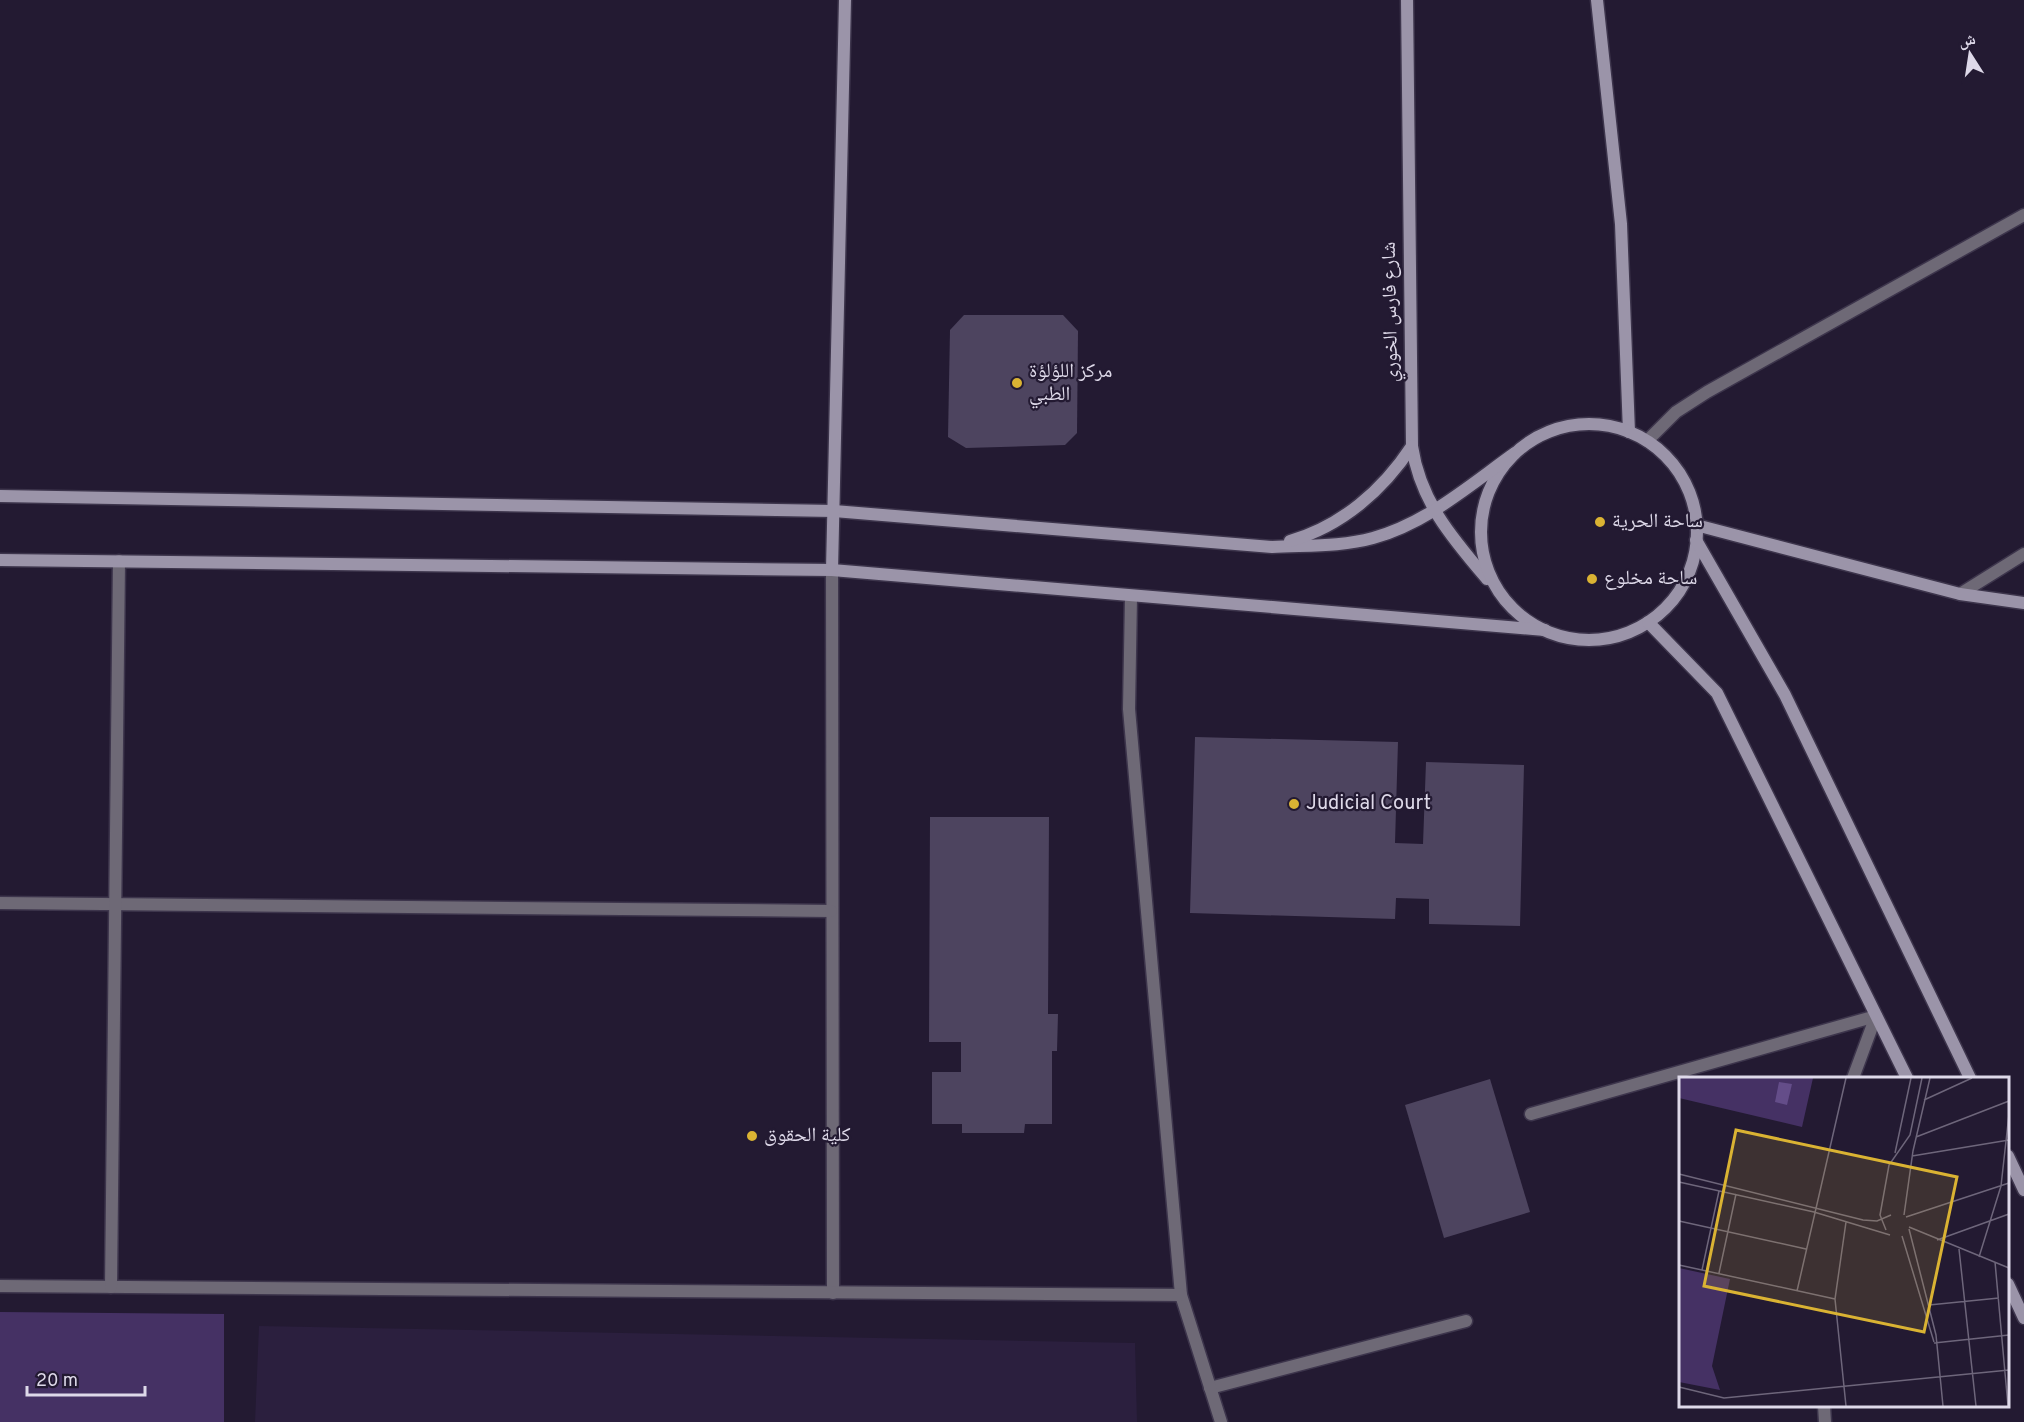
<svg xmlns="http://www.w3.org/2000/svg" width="2024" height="1422" viewBox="0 0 2024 1422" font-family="Overpass,'Noto Naskh Arabic',sans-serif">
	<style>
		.built { fill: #2b1f3e }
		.green { fill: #453164 }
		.building { fill: #4d445f }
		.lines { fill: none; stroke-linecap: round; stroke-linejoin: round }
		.lane-casing { stroke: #3d354c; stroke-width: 15 }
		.street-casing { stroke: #3d354c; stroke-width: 15 }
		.secondary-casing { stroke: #3d354c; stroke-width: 15 }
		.lane { stroke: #6e6976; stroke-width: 12 }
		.street { stroke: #6e6976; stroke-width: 12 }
		.secondary { stroke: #9b94a9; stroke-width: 12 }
		.poi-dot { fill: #dab333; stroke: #231a32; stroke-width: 2 }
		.labels { text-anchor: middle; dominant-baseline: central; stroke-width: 4.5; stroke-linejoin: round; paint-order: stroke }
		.street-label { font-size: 20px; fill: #ded9e9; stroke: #231a32 }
		.poi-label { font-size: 20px; fill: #ded9e9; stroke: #231a32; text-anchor: start }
		.inset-road { fill: none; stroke: #6e667b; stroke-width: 1.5 }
		.view { fill: #dab333; fill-opacity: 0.15; stroke: #dab333; stroke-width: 3 }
		.inset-edge { fill: none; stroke: #ded9e9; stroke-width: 3 }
	</style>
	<rect width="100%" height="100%" fill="#231a32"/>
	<polygon class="built" points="259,1326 1135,1343 1137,1422 255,1422"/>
	<polygon class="green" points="0,1312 224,1314 224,1422 0,1422"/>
	<g class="building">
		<polygon points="964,315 1063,315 1078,331 1077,433 1065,445 966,448 948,437 950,330"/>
		<polygon points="1195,737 1398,742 1395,843 1423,844 1426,762 1524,765 1520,926 1429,924 1429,899 1396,898 1395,919 1190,913"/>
		<polygon points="930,817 1049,817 1048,1014 1058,1014 1057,1051 1052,1051 1052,1124 1025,1124 1024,1133 962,1133 962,1124 932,1124 932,1072 961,1072 961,1042 929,1042"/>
		<polygon points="1490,1079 1530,1212 1444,1238 1405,1105"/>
	</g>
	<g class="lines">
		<defs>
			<g id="lane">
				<polyline points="1853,1078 1876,1016"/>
				<polyline points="1531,1114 1876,1016"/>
				<polyline points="1210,1388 1466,1321"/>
				<polyline points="1824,1406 1825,1422"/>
			</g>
			<g id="street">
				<polyline points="1647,441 1676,412 1707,392 2024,215"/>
				<polyline points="832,570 833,1293"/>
				<polyline points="1960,594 2024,554"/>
				<polyline points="1131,597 1129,709 1181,1295 1221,1422"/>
				<polyline points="0,903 831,911"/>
				<polyline points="0,1286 1181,1295"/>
				<polyline points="111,1287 119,561"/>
			</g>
			<g id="secondary">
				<path d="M1407 0 1412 446C1420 501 1452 538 1487 579"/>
				<polyline points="1597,0 1621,224 1629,432"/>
				<circle cx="1589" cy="532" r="108"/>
				<path d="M0 496 834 511 1272 547C1305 545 1341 547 1373 538 1427 523 1470 485 1515 453"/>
				<polyline points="1696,525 1960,594 2024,603"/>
				<polyline points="1696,540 1785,695 1970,1078"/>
				<path d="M1290 541C1342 526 1383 490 1412 446"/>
				<polyline points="0,560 832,570 1545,630"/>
				<polyline points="832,570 845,0"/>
				<polyline points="1648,622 1717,693 1907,1078"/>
				<polyline points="2008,1156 2024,1190"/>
				<polyline points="2008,1284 2024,1318"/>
			</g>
		</defs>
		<use href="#lane" class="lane-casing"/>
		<use href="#street" class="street-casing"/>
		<use href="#secondary" class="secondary-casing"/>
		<use href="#lane" class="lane"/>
		<use href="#street" class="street"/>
		<use href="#secondary" class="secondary"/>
	</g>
	<g class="poi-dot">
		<circle cx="1017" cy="383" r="6"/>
		<circle cx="1600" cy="522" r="6"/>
		<circle cx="1592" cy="579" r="6"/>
		<circle cx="1294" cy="804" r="6"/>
		<circle cx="752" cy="1136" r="6"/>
	</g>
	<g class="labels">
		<g class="street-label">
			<text transform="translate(1391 312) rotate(-91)">شارع فارس الخوري</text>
		</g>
		<g class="poi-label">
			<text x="1029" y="372">مركز اللؤلؤة<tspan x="1029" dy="23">الطبي</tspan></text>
			<text x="1612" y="522">ساحة الحرية</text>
			<text x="1604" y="579">ساحة مخلوع</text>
			<text x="1306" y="804">Judicial Court</text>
			<text x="764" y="1136">كلية الحقوق</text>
		</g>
	</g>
	<g transform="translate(1679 1077)">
		<rect width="330" height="330" fill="#231a32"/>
		<path d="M0 1H134L123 50 0 21ZM0 191 51 202 33 289 41 313 0 305Z" fill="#453164"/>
		<path d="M100 5 113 7 108 28 96 25Z" fill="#644d89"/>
		<path class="inset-road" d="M245 23 293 1M237 60 330 24M216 76 232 1M233 79 330 63M0 97 184 143 198 144 212 138M0 105 135 135 211 158M225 138 234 74 251 1M227 140 330 106M0 144 127 172M230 150 330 191M230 152 257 258 264 329M207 153 201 138 210 88 231 58 243 1M223 159 255 265M258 163 330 137M280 172 297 329M300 180 322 109 330 37M316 185 329 329M0 188 156 222M23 193 40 114M40 196 57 117M118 214 167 1M250 228 320 221M255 266 330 258M0 310 45 321 330 293M167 329 156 222 167 145"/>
		<path class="view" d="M57 53 278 100 245 255 25 209Z"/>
		<rect width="330" height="330" class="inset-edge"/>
	</g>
	<g transform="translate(1970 54) rotate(348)" stroke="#231a32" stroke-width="4.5" paint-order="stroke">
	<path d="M0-4.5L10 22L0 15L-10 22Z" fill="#ded9e9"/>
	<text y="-9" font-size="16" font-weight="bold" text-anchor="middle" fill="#ded9e9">ش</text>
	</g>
	<path d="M27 1386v9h118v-9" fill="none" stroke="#ded9e9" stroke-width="3"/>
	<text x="36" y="1386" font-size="18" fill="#ded9e9" stroke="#231a32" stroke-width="4.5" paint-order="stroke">20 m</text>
</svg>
